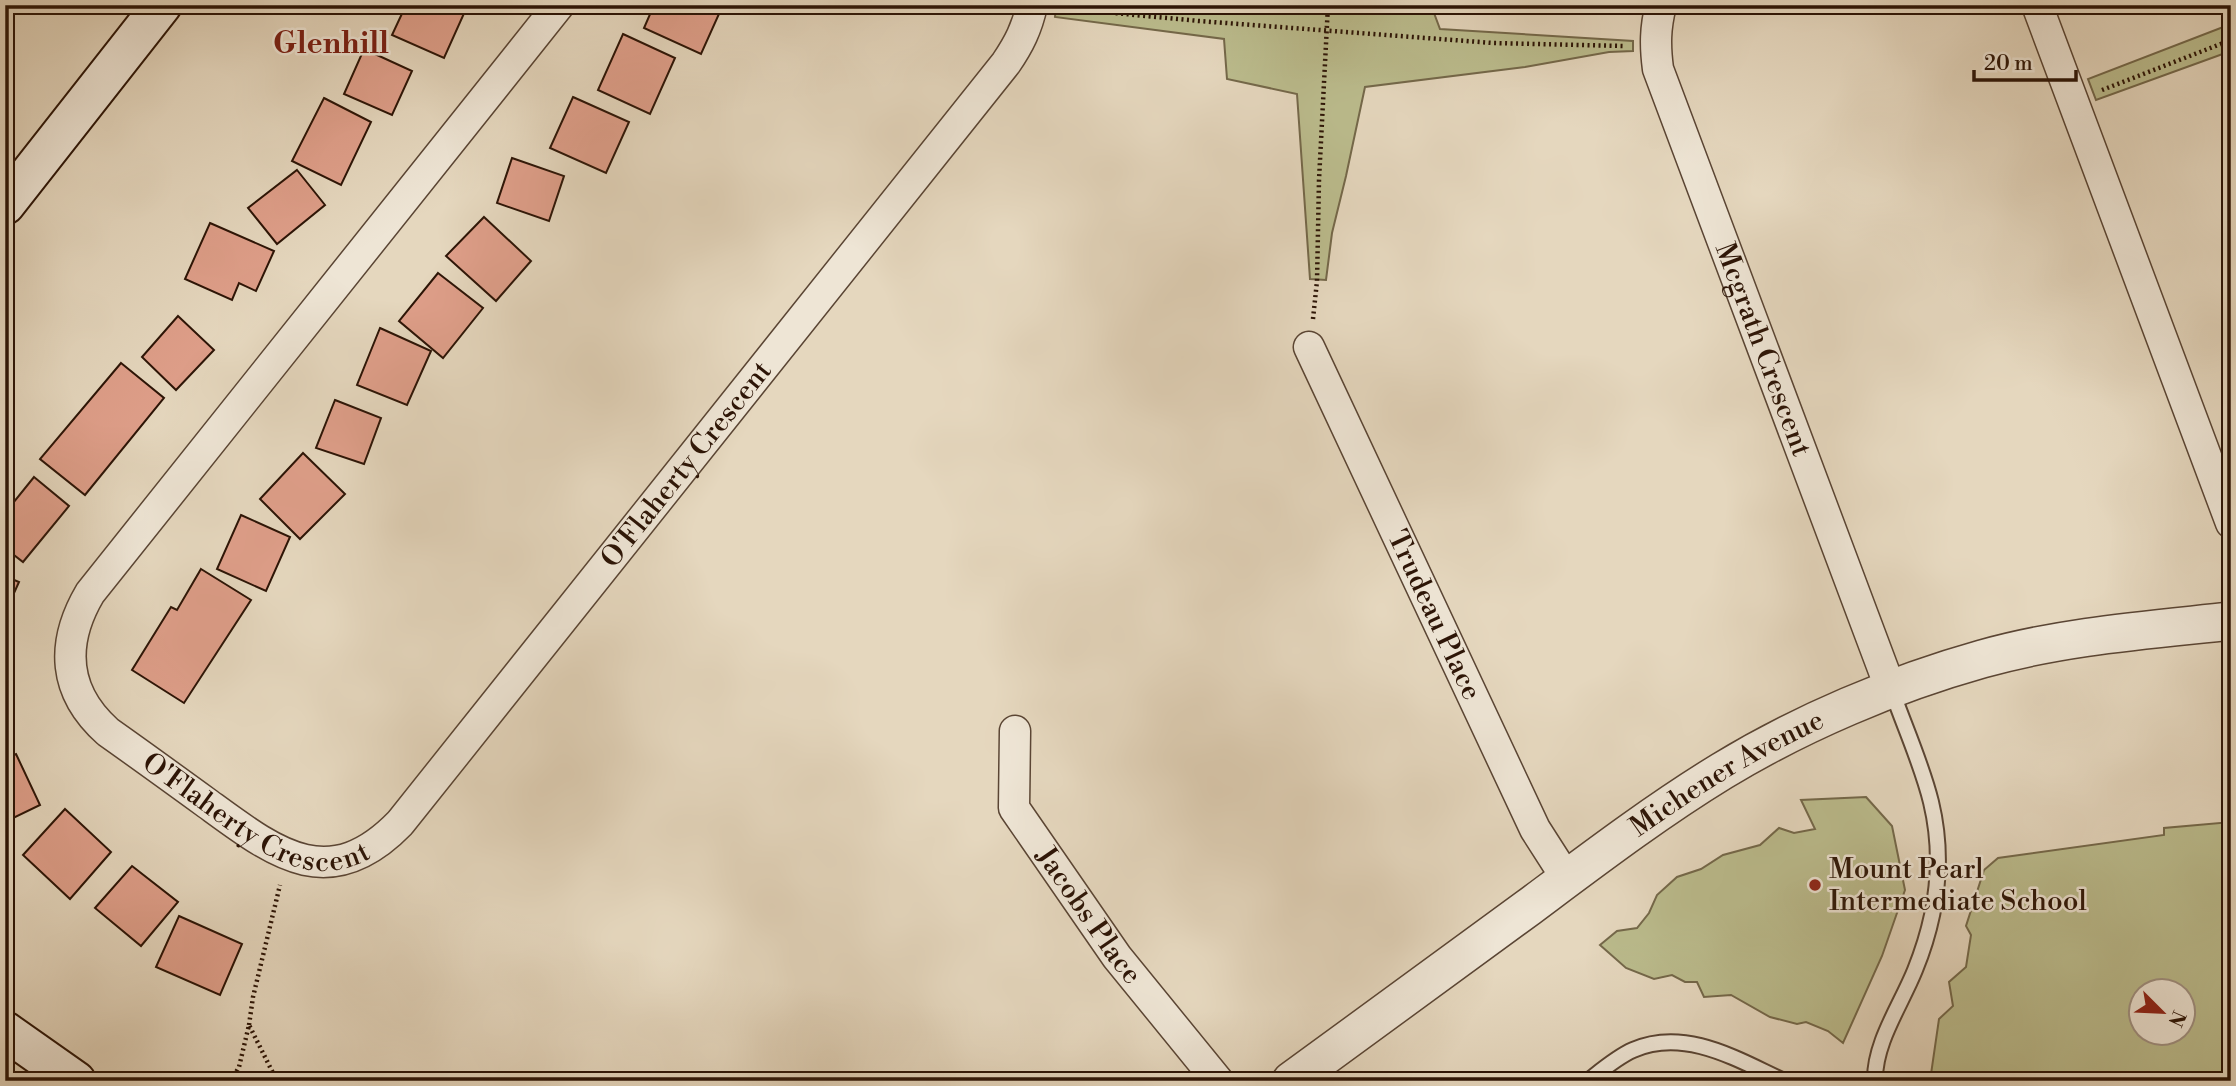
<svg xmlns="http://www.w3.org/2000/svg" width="2236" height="1086" viewBox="0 0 2236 1086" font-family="'Libre Bodoni',serif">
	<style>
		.green { fill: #bbbc8d; stroke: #74684a; stroke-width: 2; fill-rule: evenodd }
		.building { fill: #df9f8a; stroke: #2c1406; stroke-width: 2 }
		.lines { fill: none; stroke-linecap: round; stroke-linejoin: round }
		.service-casing { stroke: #5a4534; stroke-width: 18 }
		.minor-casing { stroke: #5a4534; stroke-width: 33 }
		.tertiary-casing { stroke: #5a4534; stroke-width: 40 }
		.secondary-casing { stroke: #2c1406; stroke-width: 42 }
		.path { stroke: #2c1406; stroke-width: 4.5; stroke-dasharray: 2 3.5; stroke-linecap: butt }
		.service { stroke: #eee5d5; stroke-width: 14 }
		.minor { stroke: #eee5d5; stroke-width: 30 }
		.tertiary { stroke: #eee5d5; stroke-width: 37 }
		.secondary { stroke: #eee5d5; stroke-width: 38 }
		.poi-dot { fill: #8f2418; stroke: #eee5d5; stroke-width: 2.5 }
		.labels { text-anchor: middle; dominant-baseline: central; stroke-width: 5; stroke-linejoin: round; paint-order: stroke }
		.street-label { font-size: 28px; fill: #2c1406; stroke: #eee5d5 }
		.poi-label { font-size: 28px; fill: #2c1406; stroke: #eee5d5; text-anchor: start }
		.neighbourhood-label { font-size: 30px; font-weight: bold; fill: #7a1f14; stroke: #eee5d5 }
	</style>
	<rect width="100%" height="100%" fill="#e5d7be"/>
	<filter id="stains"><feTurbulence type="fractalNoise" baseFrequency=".00286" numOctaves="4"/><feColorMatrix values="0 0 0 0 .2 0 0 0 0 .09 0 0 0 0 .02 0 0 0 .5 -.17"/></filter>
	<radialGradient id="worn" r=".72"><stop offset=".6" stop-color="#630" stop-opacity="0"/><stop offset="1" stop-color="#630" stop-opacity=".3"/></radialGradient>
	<g class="green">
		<polygon points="1056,5 1431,5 1440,29 1633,41 1633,51 1609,52 1525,67 1365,87 1346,176 1332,233 1326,280 1310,279 1297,94 1227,79 1224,39 1055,17"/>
		<polygon points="2231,24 2231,51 2096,100 2088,79"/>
		<polygon points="1866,797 1892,826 1905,890 1882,956 1843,1043 1828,1031 1806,1022 1797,1024 1770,1017 1731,995 1704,997 1697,982 1685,982 1672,975 1654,979 1626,968 1600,945 1617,931 1637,928 1649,913 1657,895 1677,877 1701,869 1723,855 1760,845 1779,828 1794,833 1815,829 1801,800"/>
		<path d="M2231 822V1081H1954L1931 1074 1939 1019 1953 1006 1949 982 1966 967 1971 935 1966 926 1984 870 1998 858 2164 835V828ZM2142 992H2184V1034H2142Z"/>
	</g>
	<g class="building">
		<polygon points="406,5 457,5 466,9 444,58 392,35"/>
		<polygon points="654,5 723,5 701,54 644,28"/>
		<polygon points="623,34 675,58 650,114 598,90"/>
		<polygon points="364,49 412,71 392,115 344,94"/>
		<polygon points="573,97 629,122 606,173 550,148"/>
		<polygon points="324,98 371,122 341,185 292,161"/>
		<polygon points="512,158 564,176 549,221 497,203"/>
		<polygon points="297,170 325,205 277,244 248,208"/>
		<polygon points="484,217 531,261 496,301 446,256"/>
		<polygon points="210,223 274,251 256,291 239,283 232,300 185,279"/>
		<polygon points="438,273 483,308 443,358 399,321"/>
		<polygon points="178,316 214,350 176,390 142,357"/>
		<polygon points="380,328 431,351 407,405 357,385"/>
		<polygon points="121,363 164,398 85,495 40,459"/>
		<polygon points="335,400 381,418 364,464 316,448"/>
		<polygon points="303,453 345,494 300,539 260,499"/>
		<polygon points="34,477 69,506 23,562 5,548 5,513"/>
		<polygon points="241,515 290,537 266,591 217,569"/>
		<polygon points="201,569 251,600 184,703 132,670 171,607 177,610"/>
		<polygon points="5,576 19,582 5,613"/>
		<polygon points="16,754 40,805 5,822 5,759"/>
		<polygon points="65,809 111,852 70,899 23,855"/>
		<polygon points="132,866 178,902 141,946 95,908"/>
		<polygon points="179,916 242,944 220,995 156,967"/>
	</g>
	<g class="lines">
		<defs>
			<g id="service">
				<path d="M1588 1081C1602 1070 1617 1057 1633 1050 1685 1027 1738 1060 1784 1081"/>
				<path d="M1875 1081C1874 1043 1901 1005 1915 970 1937 916 1945 860 1931 802 1922 765 1905 728 1892 691"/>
			</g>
			<g id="minor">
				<path id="s1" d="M559 5 90 593C60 644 63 692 108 732 142 756 175 780 208 804 275 853 329 896 400 823L1006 63C1019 44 1027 28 1032 5"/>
				<path id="s2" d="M1661 5C1655 28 1655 46 1658 69L1891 690"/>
				<polyline points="2037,5 2231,523"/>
				<path id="s3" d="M1309 347 1535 829 1567 879"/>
				<path id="s4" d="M1015 731 1014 808 1117 957 1218 1081"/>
			</g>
			<g id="tertiary">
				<path id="s5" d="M1291 1081C1370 1023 1449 965 1529 907 1592 860 1655 812 1722 771 1801 723 1893 684 1982 659 2063 636 2148 630 2231 621"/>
			</g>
			<g id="secondary">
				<polyline points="5,205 162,5"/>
				<polyline points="5,1031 76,1081"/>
			</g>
		</defs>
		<use href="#service" class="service-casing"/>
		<use href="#minor" class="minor-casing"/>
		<use href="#tertiary" class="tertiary-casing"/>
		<use href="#secondary" class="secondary-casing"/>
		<g class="path">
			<polyline points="1061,8 1199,21 1493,43 1624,46"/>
			<polyline points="2102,90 2231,40"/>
			<polyline points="1313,319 1317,281 1319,180 1328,5"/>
			<polyline points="249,1025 253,997 280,885"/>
			<polyline points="237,1074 247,1081"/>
			<polyline points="231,1081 239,1067 249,1025 277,1081"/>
		</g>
		<use href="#service" class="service"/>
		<use href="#minor" class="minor"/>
		<use href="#tertiary" class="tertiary"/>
		<use href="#secondary" class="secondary"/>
	</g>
	<circle class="poi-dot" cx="1815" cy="885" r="7"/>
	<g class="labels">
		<g class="street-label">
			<text stroke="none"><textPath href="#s2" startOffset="364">Mcgrath Crescent</textPath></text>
			<text stroke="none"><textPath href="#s1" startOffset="1708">O'Flaherty Crescent</textPath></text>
			<text stroke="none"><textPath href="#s3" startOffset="296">Trudeau Place</textPath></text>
			<text stroke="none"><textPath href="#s5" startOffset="534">Michener Avenue</textPath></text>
			<text stroke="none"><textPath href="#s1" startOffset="1080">O'Flaherty Crescent</textPath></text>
			<text stroke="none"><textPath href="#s4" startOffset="208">Jacobs Place</textPath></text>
		</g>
		<g class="poi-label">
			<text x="1829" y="869">Mount Pearl<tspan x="1829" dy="32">Intermediate School</tspan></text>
		</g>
		<g class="neighbourhood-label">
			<text x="331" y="44">Glenhill</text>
		</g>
	</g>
	<rect width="2236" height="1086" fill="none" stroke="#e5d7be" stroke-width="28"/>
	<rect x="7" y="7" width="2222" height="1072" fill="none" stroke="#2c1406" stroke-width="3.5"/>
	<rect x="14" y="14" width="2208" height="1058" fill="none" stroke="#2c1406" stroke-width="2"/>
	<g transform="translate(2162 1012) rotate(114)"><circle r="33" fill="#eee5d5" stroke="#a09182" stroke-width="2"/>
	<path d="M0-5L12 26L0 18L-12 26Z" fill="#8f2418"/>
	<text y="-10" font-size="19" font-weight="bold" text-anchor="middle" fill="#2c1406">N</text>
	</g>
	<path d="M1974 70v10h102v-10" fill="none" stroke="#2c1406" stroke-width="3.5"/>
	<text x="1984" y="70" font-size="21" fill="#2c1406" stroke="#eee5d5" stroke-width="5" paint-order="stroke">20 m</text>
	<rect width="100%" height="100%" filter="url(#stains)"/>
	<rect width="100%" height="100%" fill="url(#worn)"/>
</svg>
